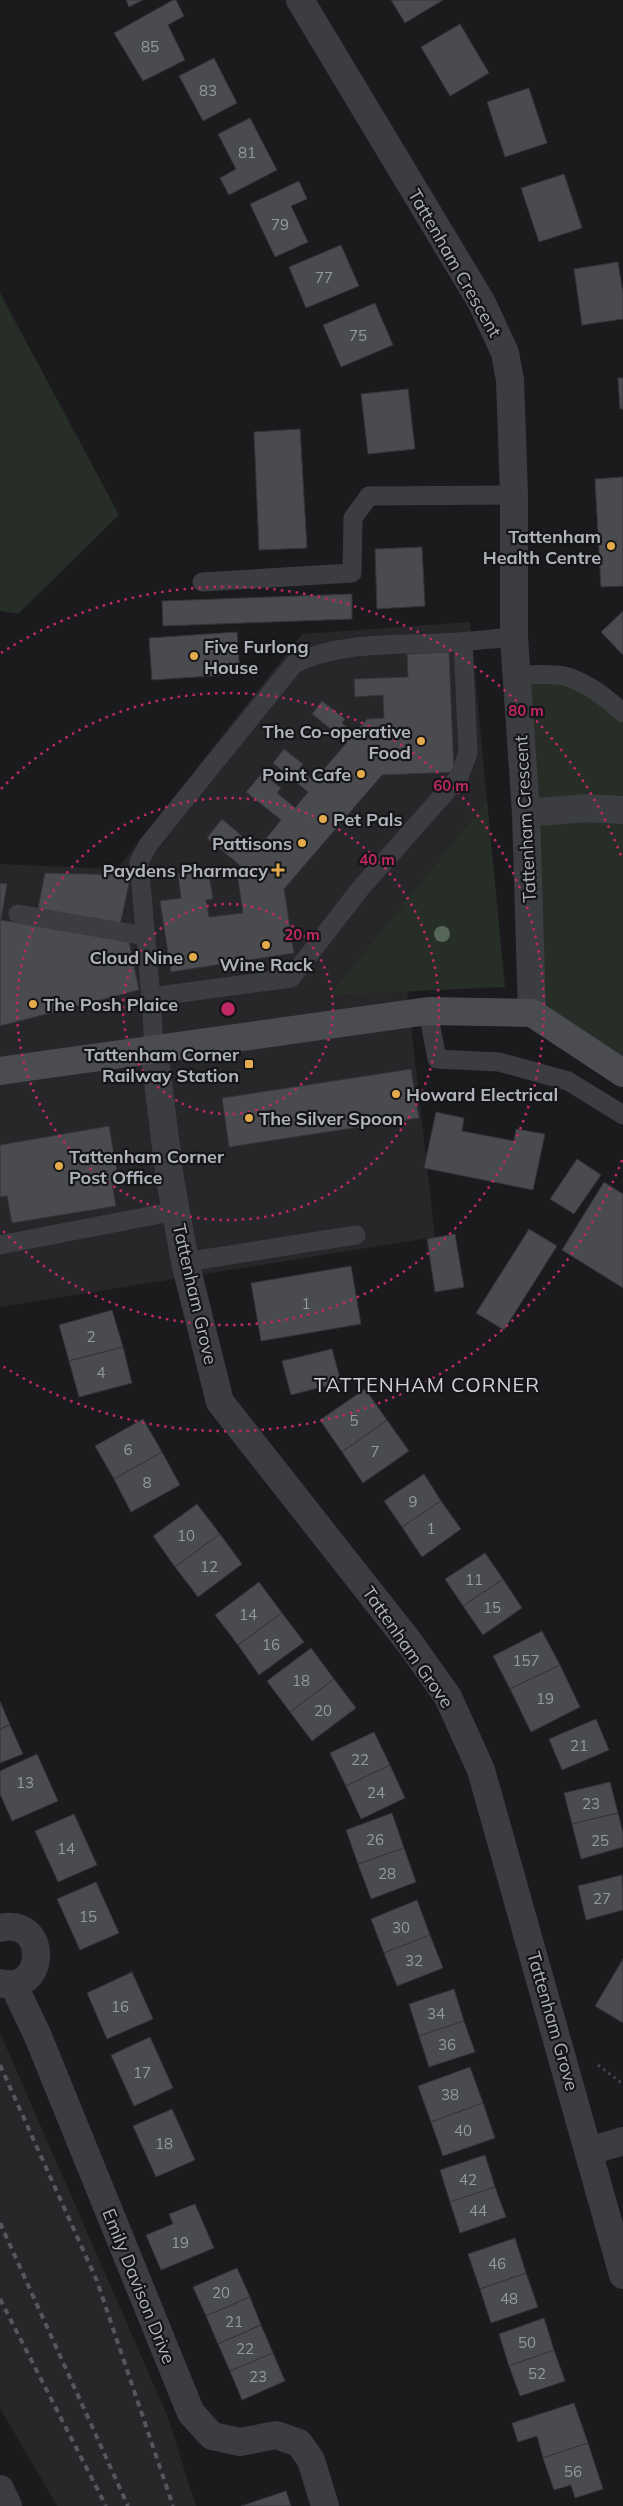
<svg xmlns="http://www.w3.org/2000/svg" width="623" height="2506" viewBox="0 0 623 2506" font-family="Mulish,sans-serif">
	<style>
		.built { fill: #272729 }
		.green { fill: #272e28 }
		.building { fill: #4a4b4f; stroke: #353538 }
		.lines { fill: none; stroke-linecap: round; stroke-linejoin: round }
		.path { stroke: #424448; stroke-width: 3; stroke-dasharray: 2.5 4; stroke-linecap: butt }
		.service { stroke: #3c3d41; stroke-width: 19 }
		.minor { stroke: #3c3d41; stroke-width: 28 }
		.tertiary { stroke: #3c3d41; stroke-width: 28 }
		.secondary { stroke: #4a4c51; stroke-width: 28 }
		.rail { stroke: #55575c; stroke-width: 4; stroke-dasharray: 6 5; stroke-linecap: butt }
		.tree { fill: #566658 }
		.ring { fill: none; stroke: #c02865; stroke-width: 2.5; stroke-dasharray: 2.5 5 }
		.poi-dot { fill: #e3ab4c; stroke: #161618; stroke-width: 2 }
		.labels { text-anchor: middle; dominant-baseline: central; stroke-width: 4.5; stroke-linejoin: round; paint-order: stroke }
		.number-label { font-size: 15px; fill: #9599a0 }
		.street-label { font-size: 18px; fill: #aeb3bb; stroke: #161618 }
		.poi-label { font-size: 18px; font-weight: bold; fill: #aeb3bb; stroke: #161618; text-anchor: end }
		.quarter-label { font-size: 20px; letter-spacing: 1px; fill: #cfd1d7; stroke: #161618 }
		.centre { fill: #c02865; stroke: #161618; stroke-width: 2.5 }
		.ring-label { font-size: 15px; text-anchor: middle; font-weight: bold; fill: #c02865; stroke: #161618; stroke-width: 4.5; stroke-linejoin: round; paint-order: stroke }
	</style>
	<rect width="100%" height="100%" fill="#1b1b1d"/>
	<g class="built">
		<polygon points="470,622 487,800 331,994 407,990 435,1237 0,1307 0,864 117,869 302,634"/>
		<polygon points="0,2033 167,2415 196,2506 57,2506 0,2408"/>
	</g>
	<g class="green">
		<polygon points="0,293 119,515 18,614 0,611"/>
		<polygon points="518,675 563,676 623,713 623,1073 532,1013"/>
		<polygon points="487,800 505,987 330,995"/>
	</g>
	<g class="building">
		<polygon points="126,0 143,0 129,7"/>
		<polygon points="173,0 176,0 184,16 168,25 185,60 143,81 114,33"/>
		<polygon points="391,0 443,0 405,23"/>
		<polygon points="460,24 489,73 450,96 421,47"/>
		<polygon points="214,58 237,103 203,121 179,76"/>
		<polygon points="529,88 547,143 505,157 487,102"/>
		<polygon points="250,118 277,170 229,195 220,178 236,169 218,134"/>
		<polygon points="564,174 582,228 539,242 521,188"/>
		<polygon points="299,181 307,199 291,206 308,242 275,257 250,204"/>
		<polygon points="341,245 359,286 306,308 289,267"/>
		<polygon points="618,262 623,293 623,319 582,325 574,269"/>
		<polygon points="375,303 393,345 341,367 323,325"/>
		<polygon points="618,378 623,378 623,409 620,409"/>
		<polygon points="408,389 415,449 368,454 361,394"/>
		<polygon points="300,429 307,548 259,550 254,432"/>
		<polygon points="623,477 623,586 601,587 595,479"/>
		<polygon points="422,547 425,606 377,609 375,549"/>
		<polygon points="352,594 352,619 163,626 162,601"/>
		<polygon points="623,611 623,655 601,632"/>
		<polygon points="237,632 240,674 152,680 149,638"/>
		<polygon points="449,652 454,772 382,775 284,889 294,953 171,972 160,901 181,898 178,874 208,869 213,899 206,900 209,917 243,913 237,873 242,867 207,838 222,819 242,836 239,839 255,852 281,820 246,792 262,773 281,788 277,793 295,808 308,792 273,763 284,749 303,764 299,769 314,781 347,742 312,714 322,701 345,719 342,723 355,734 367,719 384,718 383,695 355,697 354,679 408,677 407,654"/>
		<polygon points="45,873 131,875 120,925 37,913"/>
		<polygon points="0,883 7,884 1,920 129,941 139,990 0,1026"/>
		<polygon points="411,1069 419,1118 229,1147 222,1098"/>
		<polygon points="436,1112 464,1118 462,1131 514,1141 516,1129 545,1134 533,1190 424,1168"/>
		<polygon points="109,1126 118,1177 111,1178 116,1206 12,1223 7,1196 0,1197 0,1145"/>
		<polygon points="577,1159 601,1175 574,1214 550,1199"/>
		<polygon points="604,1182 623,1194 623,1288 562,1250"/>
		<polygon points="529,1229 557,1246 504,1330 476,1313"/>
		<polygon points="455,1234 464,1287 435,1292 427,1239"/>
		<polygon points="351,1266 361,1324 261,1341 251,1283"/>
		<polygon points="112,1310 123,1347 69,1361 59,1325"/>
		<polygon points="123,1347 132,1383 79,1397 69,1361"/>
		<polygon points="332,1349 341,1382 291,1395 282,1361"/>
		<polygon points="365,1389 387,1420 342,1452 320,1420"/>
		<polygon points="143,1419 162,1452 114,1479 95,1446"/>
		<polygon points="387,1420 409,1451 363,1483 342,1452"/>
		<polygon points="162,1452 180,1485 131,1512 114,1479"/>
		<polygon points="424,1474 441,1501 402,1527 384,1501"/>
		<polygon points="441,1501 461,1529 422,1557 402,1527"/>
		<polygon points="197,1504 220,1534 175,1567 153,1536"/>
		<polygon points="220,1534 242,1564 198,1597 175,1567"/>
		<polygon points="485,1553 503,1579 463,1606 445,1579"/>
		<polygon points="503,1579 522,1608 483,1635 463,1606"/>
		<polygon points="259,1582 282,1613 238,1645 215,1615"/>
		<polygon points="282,1613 304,1642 259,1675 238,1645"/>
		<polygon points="542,1631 560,1665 510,1689 493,1656"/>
		<polygon points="311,1648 334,1679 290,1712 267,1681"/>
		<polygon points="560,1665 580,1707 531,1732 510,1689"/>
		<polygon points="334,1679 356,1708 312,1741 290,1712"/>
		<polygon points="0,1701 10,1725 0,1729"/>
		<polygon points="596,1719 609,1750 562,1770 549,1739"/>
		<polygon points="10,1725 23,1754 0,1763 0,1729"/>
		<polygon points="374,1732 390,1765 346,1786 330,1753"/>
		<polygon points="37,1754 58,1801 12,1821 0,1794 0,1771"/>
		<polygon points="390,1765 405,1798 361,1819 346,1786"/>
		<polygon points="610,1782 618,1813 572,1824 564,1793"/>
		<polygon points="392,1813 404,1848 358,1864 346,1830"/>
		<polygon points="618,1813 623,1833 623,1847 581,1859 572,1824"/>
		<polygon points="74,1814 97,1865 58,1882 35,1831"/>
		<polygon points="404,1848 416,1882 371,1899 358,1864"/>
		<polygon points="622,1875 623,1910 586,1920 578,1886"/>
		<polygon points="96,1882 119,1933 80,1950 57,1899"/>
		<polygon points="417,1900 430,1935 384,1953 371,1919"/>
		<polygon points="430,1935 443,1968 397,1986 384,1953"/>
		<polygon points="623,1959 623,2023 595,2006"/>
		<polygon points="132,1972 153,2019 107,2039 87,1993"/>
		<polygon points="454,1989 464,2021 419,2036 409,2004"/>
		<polygon points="464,2021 475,2052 429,2067 419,2036"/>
		<polygon points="150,2037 173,2088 134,2106 111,2055"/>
		<polygon points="470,2067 483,2103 431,2122 418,2086"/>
		<polygon points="483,2103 495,2138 443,2156 431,2122"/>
		<polygon points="172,2109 195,2160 156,2177 133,2126"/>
		<polygon points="485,2155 495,2187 450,2202 440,2170"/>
		<polygon points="495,2187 506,2217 460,2233 450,2202"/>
		<polygon points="195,2204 214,2248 161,2270 146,2235 173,2224 169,2214"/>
		<polygon points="515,2238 526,2273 480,2289 468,2254"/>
		<polygon points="237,2268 250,2297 206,2316 193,2287"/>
		<polygon points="526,2273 538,2307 491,2323 480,2289"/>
		<polygon points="250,2297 261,2325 218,2344 206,2316"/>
		<polygon points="544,2318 554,2350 509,2366 499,2334"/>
		<polygon points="261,2325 273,2353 230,2371 218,2344"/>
		<polygon points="554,2350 565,2381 520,2396 509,2366"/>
		<polygon points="273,2353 285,2381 242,2400 230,2371"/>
		<polygon points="574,2403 588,2443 543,2458 537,2436 518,2442 512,2423"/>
		<polygon points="588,2443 603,2489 575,2498 571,2485 554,2490 543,2458"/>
		<polygon points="286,2491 291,2506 241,2506"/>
	</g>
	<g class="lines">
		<polyline class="path" points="598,2065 623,2084"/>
		<g class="service">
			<polyline points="202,582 352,573 353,518 369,496 514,495"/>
			<path d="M518 675C532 675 550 673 564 676 587 682 606 697 623 713"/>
			<polyline points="18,914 146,936"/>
			<polyline points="151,997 291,978 360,889 459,777 468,753 463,642"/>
			<polyline points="428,1011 437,1059 499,1062 568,1081 623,1115"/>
			<path d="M154 1050 151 997 139 862 148 845 294 664C338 642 393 645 441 643 465 642 490 639 514 637"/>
			<polyline points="0,1245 176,1211"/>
			<polyline points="185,1262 356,1235"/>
		</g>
		<g class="minor">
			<polyline points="526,813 586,808 623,810"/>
			<polyline points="154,1050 170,1179 185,1262 220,1402 409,1642 448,1697 481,1770 623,2275"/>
			<path d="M0 1928C50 1916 46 1996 0 1983"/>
			<polyline points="13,1984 37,2034 191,2413 212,2436 240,2442 276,2435 299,2443 311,2460 325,2506"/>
			<polyline points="590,2151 623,2141"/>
			<polyline points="0,2489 8,2506"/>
		</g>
		<polyline class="tertiary" points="300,0 482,303 505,353 510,380 514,495 514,637 526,813 532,1013"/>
		<polyline class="secondary" points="0,1071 428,1011 532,1013 623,1073"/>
		<g class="rail">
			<polyline points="0,2065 97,2281 173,2506"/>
			<polyline points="0,2223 128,2506"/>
			<polyline points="0,2299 106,2506"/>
		</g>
	</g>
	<circle class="tree" cx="442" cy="934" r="8"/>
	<g class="ring">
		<circle cx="228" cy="1009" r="105"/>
		<circle cx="228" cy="1009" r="211"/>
		<path d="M1 789A316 316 0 1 1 1 1229"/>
		<path d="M622 1160A422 422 0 0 1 1 1365M1 653A422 422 0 0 1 622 858"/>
	</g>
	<g class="poi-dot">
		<circle cx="611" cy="546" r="5"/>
		<circle cx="194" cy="656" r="5"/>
		<circle cx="421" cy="741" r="5"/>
		<circle cx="361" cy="774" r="5"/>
		<circle cx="323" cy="819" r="5"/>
		<circle cx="302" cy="843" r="5"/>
		<path d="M275.5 862.5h5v5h5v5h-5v5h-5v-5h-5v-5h5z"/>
		<circle cx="266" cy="945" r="5"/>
		<circle cx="193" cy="957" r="5"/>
		<circle cx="33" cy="1004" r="5"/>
		<rect x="244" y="1059" width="10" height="10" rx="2.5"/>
		<circle cx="396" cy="1094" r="5"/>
		<circle cx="249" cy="1118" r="5"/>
		<circle cx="59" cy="1166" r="5"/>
	</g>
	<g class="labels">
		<g class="number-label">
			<text x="150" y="46">85</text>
			<text x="208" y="90">83</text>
			<text x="247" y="152">81</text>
			<text x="280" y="224">79</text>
			<text x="324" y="277">77</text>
			<text x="358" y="335">75</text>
			<text x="306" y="1303">1</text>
			<text x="91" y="1336">2</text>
			<text x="101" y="1372">4</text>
			<text x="354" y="1420">5</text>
			<text x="128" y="1449">6</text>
			<text x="375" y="1451">7</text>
			<text x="147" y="1482">8</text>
			<text x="413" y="1501">9</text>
			<text x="431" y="1528">1</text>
			<text x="186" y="1535">10</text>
			<text x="209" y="1566">12</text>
			<text x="474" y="1579">11</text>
			<text x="492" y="1607">15</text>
			<text x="248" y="1614">14</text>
			<text x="271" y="1644">16</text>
			<text x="526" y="1660">157</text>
			<text x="301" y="1680">18</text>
			<text x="545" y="1698">19</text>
			<text x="323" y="1710">20</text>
			<text x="579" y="1745">21</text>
			<text x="360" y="1759">22</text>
			<text x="25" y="1782">13</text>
			<text x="376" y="1792">24</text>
			<text x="591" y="1803">23</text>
			<text x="375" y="1839">26</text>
			<text x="600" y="1840">25</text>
			<text x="66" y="1848">14</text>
			<text x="387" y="1873">28</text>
			<text x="602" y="1898">27</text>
			<text x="88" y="1916">15</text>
			<text x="401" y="1927">30</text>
			<text x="414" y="1960">32</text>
			<text x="120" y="2006">16</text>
			<text x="436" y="2013">34</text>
			<text x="447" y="2044">36</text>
			<text x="142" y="2072">17</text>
			<text x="450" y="2094">38</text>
			<text x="463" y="2130">40</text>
			<text x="164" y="2143">18</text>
			<text x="468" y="2179">42</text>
			<text x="478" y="2210">44</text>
			<text x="180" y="2242">19</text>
			<text x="497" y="2263">46</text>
			<text x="221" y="2292">20</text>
			<text x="509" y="2298">48</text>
			<text x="234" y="2321">21</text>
			<text x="527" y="2342">50</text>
			<text x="245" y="2348">22</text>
			<text x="537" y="2373">52</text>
			<text x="258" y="2376">23</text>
			<text x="573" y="2471">56</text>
		</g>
		<g class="street-label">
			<text transform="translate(455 263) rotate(60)">Tattenham Crescent</text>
			<text transform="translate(525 819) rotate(-93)">Tattenham Crescent</text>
			<text transform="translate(195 1294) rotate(77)">Tattenham Grove</text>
			<text transform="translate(408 1647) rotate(55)">Tattenham Grove</text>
			<text transform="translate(553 2021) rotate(74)">Tattenham Grove</text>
			<text transform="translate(139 2286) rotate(68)">Emily Davison Drive</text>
		</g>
		<g class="poi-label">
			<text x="601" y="536">Tattenham<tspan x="601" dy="21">Health Centre</tspan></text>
			<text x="204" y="646" text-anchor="start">Five Furlong<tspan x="204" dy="21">House</tspan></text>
			<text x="411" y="731">The Co-operative<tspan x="411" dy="21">Food</tspan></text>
			<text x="351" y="774">Point Cafe</text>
			<text x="333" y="819" text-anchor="start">Pet Pals</text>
			<text x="292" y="843">Pattisons</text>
			<text x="268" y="870">Paydens Pharmacy</text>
			<text x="183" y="957">Cloud Nine</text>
			<text x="266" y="964" text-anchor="middle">Wine Rack</text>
			<text x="43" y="1004" text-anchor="start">The Posh Plaice</text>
			<text x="239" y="1054">Tattenham Corner<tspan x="239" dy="21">Railway Station</tspan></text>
			<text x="406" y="1094" text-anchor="start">Howard Electrical</text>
			<text x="259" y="1118" text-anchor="start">The Silver Spoon</text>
			<text x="69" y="1156" text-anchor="start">Tattenham Corner<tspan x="69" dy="21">Post Office</tspan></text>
		</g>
		<g class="quarter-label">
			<text x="427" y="1384">TATTENHAM CORNER</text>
		</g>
	</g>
	<circle cx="228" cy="1009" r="8" class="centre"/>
	<g class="ring-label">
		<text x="526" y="716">80 m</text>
		<text x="451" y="791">60 m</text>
		<text x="377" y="865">40 m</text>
		<text x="302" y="940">20 m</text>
	</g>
</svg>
